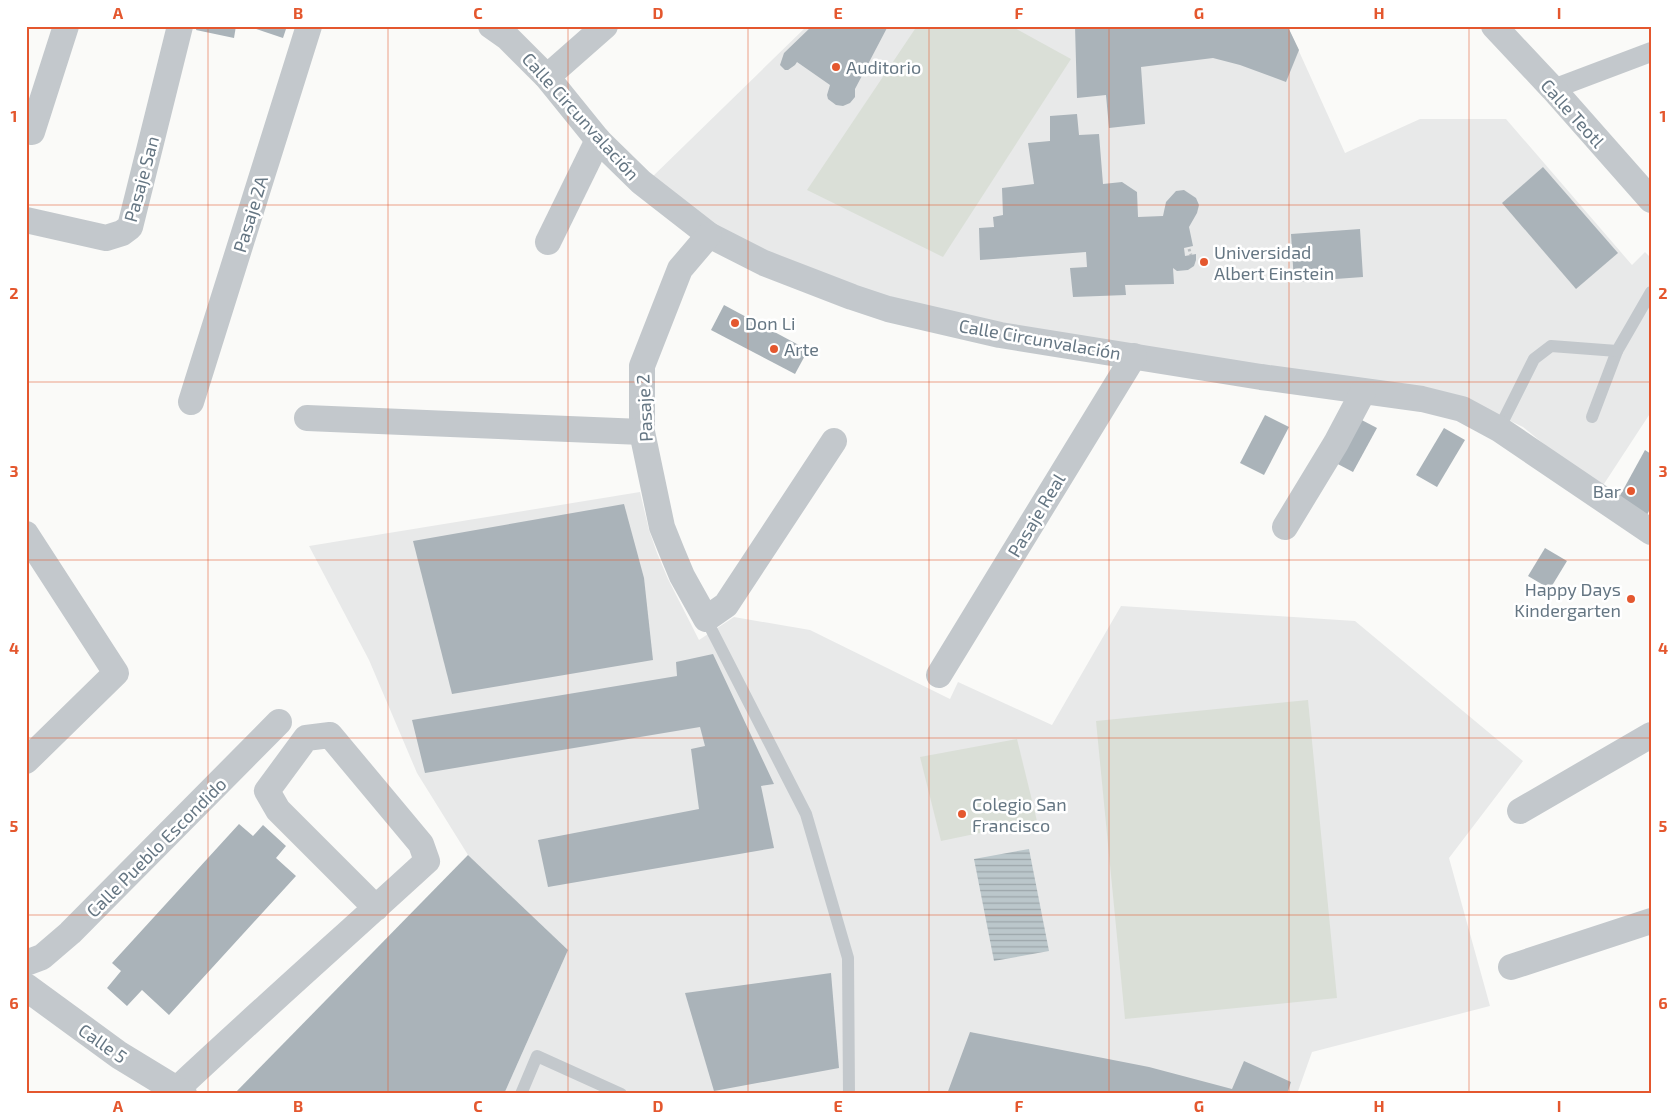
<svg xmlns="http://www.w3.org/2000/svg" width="1677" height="1120" viewBox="0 0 1677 1120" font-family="'Exo 2',sans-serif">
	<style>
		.built { fill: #e8e9e9 }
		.garden { fill: #dadfd7 }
		.water { fill: url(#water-rules) }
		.building { fill: #aab3b9 }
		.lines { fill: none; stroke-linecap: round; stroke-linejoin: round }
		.path { stroke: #bbbfc2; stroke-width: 3; stroke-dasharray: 2.5 2.5; stroke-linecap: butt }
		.service { stroke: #c3c8cc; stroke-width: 12 }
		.pedestrian { stroke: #c3c8cc; stroke-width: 20 }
		.minor { stroke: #c3c8cc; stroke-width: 26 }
		.tertiary { stroke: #c3c8cc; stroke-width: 28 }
		.grid { fill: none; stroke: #e4572e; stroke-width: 1; stroke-opacity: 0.55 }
		.poi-dot { fill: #e4572e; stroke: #fff; stroke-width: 2 }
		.labels { text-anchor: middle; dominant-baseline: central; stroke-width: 5; stroke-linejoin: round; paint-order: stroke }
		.poi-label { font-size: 18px; fill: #657683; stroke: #fff; text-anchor: start }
		.street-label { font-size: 18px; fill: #657683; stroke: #fff }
		.neatline { fill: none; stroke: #e4572e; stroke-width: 2 }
		.grid-label { font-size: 16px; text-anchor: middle; font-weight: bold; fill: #e4572e }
	</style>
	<defs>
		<pattern id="water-rules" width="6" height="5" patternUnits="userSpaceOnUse" patternTransform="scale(1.25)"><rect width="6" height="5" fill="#bbc7cb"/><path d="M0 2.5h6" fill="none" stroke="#9ca6aa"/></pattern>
	</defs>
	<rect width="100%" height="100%" fill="#fafaf8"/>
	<g class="built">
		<polygon points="807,26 1285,26 1288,27 1345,153 1420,119 1506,119 1632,265 1645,252 1651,258 1651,412 1600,490 1523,427 1469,401 943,314 802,273 716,232 649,180"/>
		<polygon points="640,492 649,530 657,553 668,579 699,640 734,617 810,630 950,699 958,682 1052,725 1121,606 1355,621 1523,761 1449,858 1490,1006 1312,1052 1297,1094 504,1094 568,950 468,855 417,773 369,660 309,546"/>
	</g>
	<g class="garden">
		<polygon points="917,26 1011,26 1071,59 943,257 807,190"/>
		<polygon points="1308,700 1337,998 1125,1019 1096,721"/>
		<polygon points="1017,739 1037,821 941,841 920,757"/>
	</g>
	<polygon class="water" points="1029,849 1049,951 994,961 974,859"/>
	<g class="building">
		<polygon points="197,26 236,26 234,38 196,30"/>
		<polygon points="247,26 287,26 283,38"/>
		<polygon points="812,26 888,26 855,89 855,97 850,103 843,106 836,105 828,99 827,95 830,85 797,62 795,65 788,70 785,70 780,65 784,53"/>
		<polygon points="1075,26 1285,26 1288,27 1299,50 1286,82 1240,65 1213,58 1141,67 1145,124 1109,128 1106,95 1077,98"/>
		<polygon points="1077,114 1079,135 1099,134 1103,184 1122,182 1137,192 1138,217 1163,216 1166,202 1176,191 1184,190 1196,198 1199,205 1197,213 1189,227 1193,246 1184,248 1185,256 1196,254 1196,260 1194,266 1188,270 1177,271 1173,268 1174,284 1125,285 1126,295 1073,297 1070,268 1087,267 1086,252 980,260 979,228 994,227 993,217 1003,215 1002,188 1034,184 1028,143 1050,141 1050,116"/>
		<polygon points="1543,167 1618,253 1576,289 1502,203"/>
		<polygon points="1360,229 1363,277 1294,282 1291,234"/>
		<polygon points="724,305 808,350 795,374 711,330"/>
		<polygon points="1265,415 1289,427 1264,475 1240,463"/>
		<polygon points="1356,417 1377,428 1353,472 1332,461"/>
		<polygon points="1444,428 1465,440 1437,487 1416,475"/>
		<polygon points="1645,450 1651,454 1651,507 1646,517 1617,501"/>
		<polygon points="624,504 644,578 653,660 452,694 413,541"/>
		<polygon points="1545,548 1567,561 1550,589 1528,576"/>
		<polygon points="713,654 774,784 761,786 774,848 548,887 538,840 699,809 691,749 705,746 700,727 425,773 412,720 677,676 676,662"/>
		<polygon points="239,824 253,836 263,825 286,846 276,858 296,876 169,1015 142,990 127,1006 107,988 121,971 112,963"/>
		<polygon points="468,855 568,950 504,1094 234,1094"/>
		<polygon points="831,973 839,1068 714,1091 685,993"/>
		<polygon points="970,1032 1149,1067 1232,1089 1244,1061 1291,1082 1287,1094 947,1094"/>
	</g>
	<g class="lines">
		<polyline class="path" points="1189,249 1191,255"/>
		<g class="service">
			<polyline points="1592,417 1617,351"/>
			<polyline points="1499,429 1534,359 1551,346 1617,351 1651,292"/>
			<polyline points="706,619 806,814 848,958 849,1094"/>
			<polyline points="521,1094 537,1056 621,1094"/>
		</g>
		<polyline class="pedestrian" points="1553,89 1651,52"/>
		<g class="minor">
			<polyline points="491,26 508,38 547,77 598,140 641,182 709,235 764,263 852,297 888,309 1000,335 1261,377 1422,399 1462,409 1499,429 1651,532"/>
			<polyline points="1494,26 1553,89 1651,200"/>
			<polyline points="547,77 605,26"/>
			<polyline points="32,132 66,26"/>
			<polyline points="26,220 106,238 122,233 130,227 180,26"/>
			<polyline points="709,235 680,269 642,366 642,432 662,527 672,552 682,576 706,619 726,605 834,441"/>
			<polyline points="548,242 598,140"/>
			<polyline points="191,402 309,26"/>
			<polyline points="307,418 642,432"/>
			<polyline points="1285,527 1336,443 1363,392"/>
			<polyline points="26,534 116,673 26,761"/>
			<polyline points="939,675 1134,356"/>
			<polyline points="1520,811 1651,735"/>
			<polyline points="26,963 42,957 70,933 279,722"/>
			<polyline points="1511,967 1651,921"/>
			<path d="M176 1090C258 1013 343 938 427 861L421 844 330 735 306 738 267 791 278 810 376 908"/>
		</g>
		<polyline class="tertiary" points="26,987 119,1055 183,1094"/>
	</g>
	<path class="grid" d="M208 26V1094M388 26V1094M568 26V1094M748 26V1094M929 26V1094M1109 26V1094M1289 26V1094M1469 26V1094M26 205H1651M26 382H1651M26 560H1651M26 738H1651M26 915H1651"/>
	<g class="poi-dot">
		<circle cx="836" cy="67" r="5"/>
		<circle cx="1204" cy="262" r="5"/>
		<circle cx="735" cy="323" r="5"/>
		<circle cx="774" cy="349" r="5"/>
		<circle cx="1631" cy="491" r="5"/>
		<circle cx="1631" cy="599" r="5"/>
		<circle cx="962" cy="814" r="5"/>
	</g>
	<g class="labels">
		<g class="poi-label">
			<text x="846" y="67">Auditorio</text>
			<text x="1214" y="252">Universidad<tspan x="1214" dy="21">Albert Einstein</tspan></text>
			<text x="745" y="323">Don Li</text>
			<text x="784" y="349">Arte</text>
			<text x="1621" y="491" text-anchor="end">Bar</text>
			<text x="1621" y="589" text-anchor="end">Happy Days<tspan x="1621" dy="21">Kindergarten</tspan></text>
			<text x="972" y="804">Colegio San<tspan x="972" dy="21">Francisco</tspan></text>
		</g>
		<g class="street-label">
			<text transform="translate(1573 113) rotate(48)">Calle Teotl</text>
			<text transform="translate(581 116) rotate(48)">Calle Circunvalación</text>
			<text transform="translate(141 179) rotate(-75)">Pasaje San</text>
			<text transform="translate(250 214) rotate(-73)">Pasaje 2A</text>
			<text transform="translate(1040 339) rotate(10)">Calle Circunvalación</text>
			<text transform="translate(644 408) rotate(-93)">Pasaje 2</text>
			<text transform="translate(1036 515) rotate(-59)">Pasaje Real</text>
			<text transform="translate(156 847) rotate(-45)">Calle Pueblo Escondido</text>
			<text transform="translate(103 1043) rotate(35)">Calle 5</text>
		</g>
	</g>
	<rect width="1677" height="1120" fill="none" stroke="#ffffff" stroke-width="55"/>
	<rect x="28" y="28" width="1622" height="1064" class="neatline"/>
	<g class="grid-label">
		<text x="118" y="19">A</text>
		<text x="298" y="19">B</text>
		<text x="478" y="19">C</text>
		<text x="658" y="19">D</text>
		<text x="838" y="19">E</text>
		<text x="1019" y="19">F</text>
		<text x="1199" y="19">G</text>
		<text x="1379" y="19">H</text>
		<text x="1559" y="19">I</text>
		<text x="14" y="122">1</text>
		<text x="1663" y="122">1</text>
		<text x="14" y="299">2</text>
		<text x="1663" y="299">2</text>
		<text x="14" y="477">3</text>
		<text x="1663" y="477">3</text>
		<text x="14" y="654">4</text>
		<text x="1663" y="654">4</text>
		<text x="14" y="832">5</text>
		<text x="1663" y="832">5</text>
		<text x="14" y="1009">6</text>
		<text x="1663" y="1009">6</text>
		<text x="118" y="1112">A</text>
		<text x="298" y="1112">B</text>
		<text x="478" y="1112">C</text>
		<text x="658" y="1112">D</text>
		<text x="838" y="1112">E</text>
		<text x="1019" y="1112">F</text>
		<text x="1199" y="1112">G</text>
		<text x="1379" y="1112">H</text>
		<text x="1559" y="1112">I</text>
	</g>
</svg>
